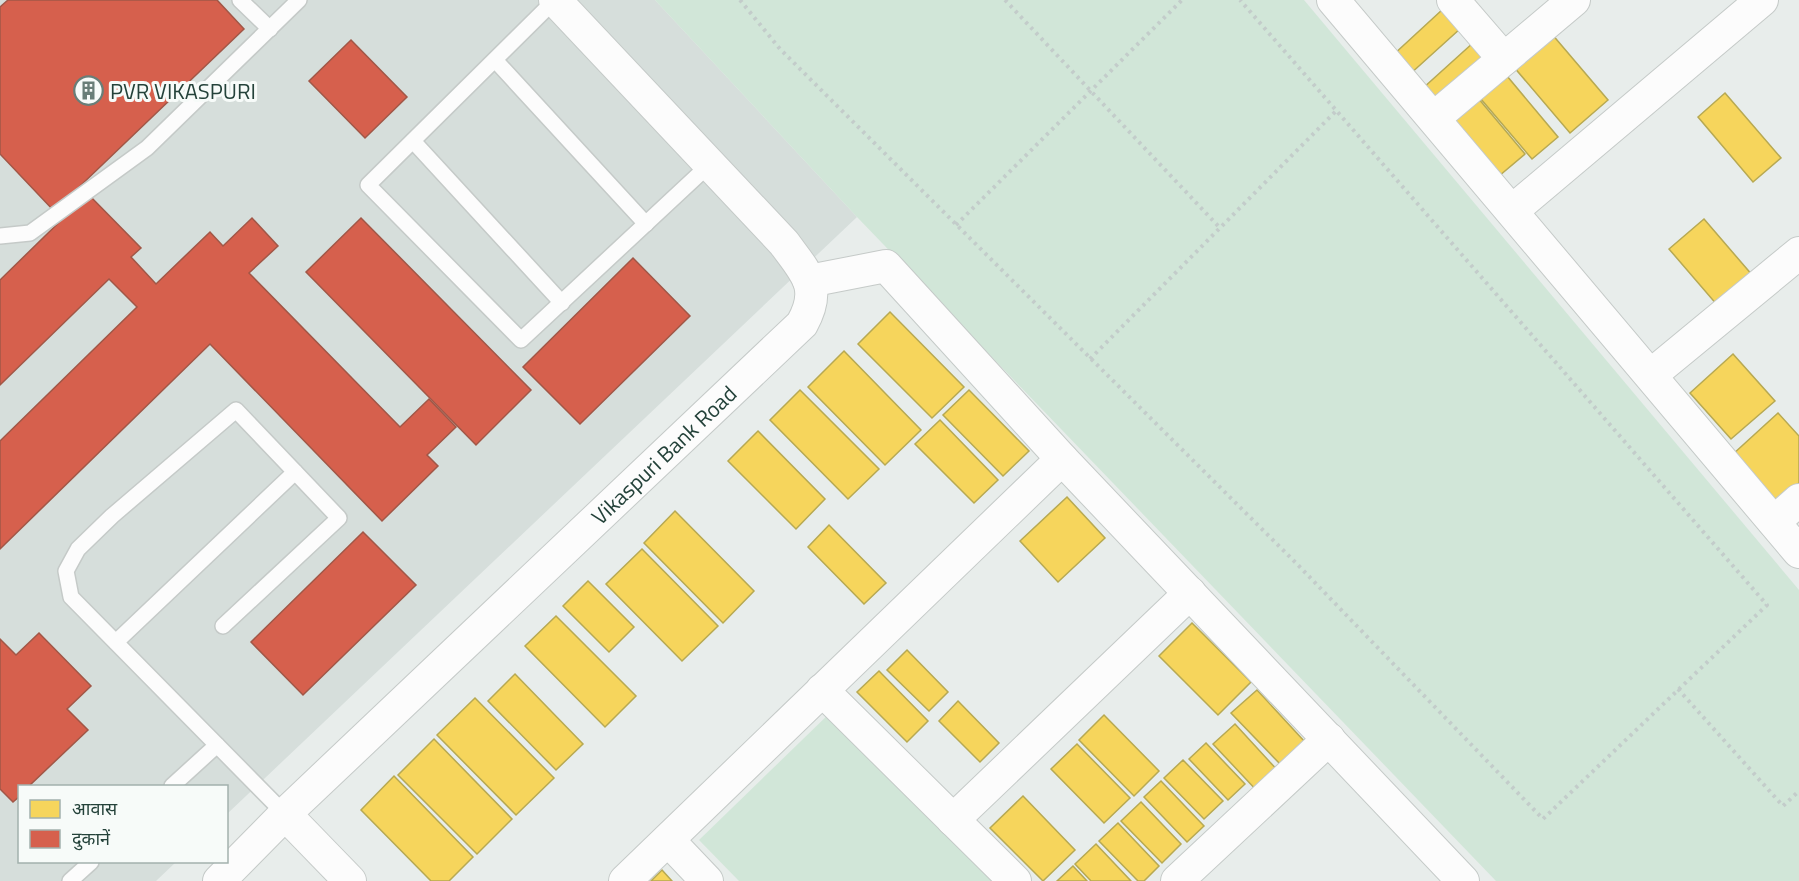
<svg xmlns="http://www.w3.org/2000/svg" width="1799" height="881" viewBox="0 0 1799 881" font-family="'Titillium Web','Noto Sans Devanagari',sans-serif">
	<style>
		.built { fill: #d6dedb }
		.green { fill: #d1e6d8 }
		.homes { fill: #f6d55c; stroke: #b7a952; stroke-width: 1.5 }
		.shops { fill: #d6604d; stroke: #a15747; stroke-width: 1.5 }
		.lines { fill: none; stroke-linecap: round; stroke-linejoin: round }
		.service-casing { stroke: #c5cac8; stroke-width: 18 }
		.minor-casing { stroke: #c5cac8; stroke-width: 34 }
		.path { stroke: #c3ccca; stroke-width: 4; stroke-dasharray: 3 4.5; stroke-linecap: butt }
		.service { stroke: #fcfcfc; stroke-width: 15 }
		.minor { stroke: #fcfcfc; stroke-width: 32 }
		.labels { text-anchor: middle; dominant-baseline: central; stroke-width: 6; stroke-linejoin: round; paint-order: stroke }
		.poi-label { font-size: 22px; fill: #24423a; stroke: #f7fbf9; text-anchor: start }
		.street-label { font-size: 22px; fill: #24423a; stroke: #f7fbf9 }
	</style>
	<rect width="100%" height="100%" fill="#e8edeb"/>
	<polygon class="built" points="0,0 655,0 857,217 227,814 226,786 20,786 20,862 176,862 156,881 0,881"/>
	<g class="green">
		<polygon points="655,0 1304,0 1799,590 1799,881 1496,881 857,217"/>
		<polygon points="834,709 1001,881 739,881 699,840"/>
	</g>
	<g class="homes">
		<polygon points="1443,9 1461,28 1409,75 1392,56"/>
		<polygon points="1551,33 1608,100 1570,133 1513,66"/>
		<polygon points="1474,42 1490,60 1438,106 1422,89"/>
		<polygon points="1502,70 1558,137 1532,159 1475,92"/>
		<polygon points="1725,93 1781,158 1753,182 1698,117"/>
		<polygon points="1478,98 1525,154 1499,176 1452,120"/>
		<polygon points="1704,219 1753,276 1718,306 1669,249"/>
		<polygon points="890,312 964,387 932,418 858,344"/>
		<polygon points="844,351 921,430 885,465 808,387"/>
		<polygon points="1733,354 1775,401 1731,439 1690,393"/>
		<polygon points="800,390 879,469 848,499 770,420"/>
		<polygon points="969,390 1029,451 1003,476 943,415"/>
		<polygon points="1778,413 1799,436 1799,491 1780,508 1732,455"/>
		<polygon points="940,420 998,480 974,503 915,444"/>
		<polygon points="758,431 825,499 796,529 728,461"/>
		<polygon points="1067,497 1105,538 1058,582 1020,541"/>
		<polygon points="675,511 754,591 723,623 644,543"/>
		<polygon points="829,525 886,583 864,604 808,547"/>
		<polygon points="642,549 718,626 682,661 606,584"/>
		<polygon points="588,581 634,627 609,652 563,606"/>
		<polygon points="556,616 636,696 605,727 525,646"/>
		<polygon points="1192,623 1251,682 1218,715 1159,656"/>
		<polygon points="907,650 948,692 929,711 887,670"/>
		<polygon points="879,671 928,721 907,742 857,692"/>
		<polygon points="515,674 583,744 556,770 488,701"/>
		<polygon points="1257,690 1305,742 1281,765 1231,713"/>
		<polygon points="475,698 554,778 516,815 437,735"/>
		<polygon points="958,701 999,743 980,762 939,721"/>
		<polygon points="1104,715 1159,771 1134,796 1079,740"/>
		<polygon points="1235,724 1280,773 1259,793 1213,744"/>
		<polygon points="434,739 512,819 477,854 398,775"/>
		<polygon points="1206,743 1245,784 1228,800 1189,759"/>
		<polygon points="1077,744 1130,798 1104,823 1051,769"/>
		<polygon points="1183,760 1223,801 1204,819 1164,778"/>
		<polygon points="394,776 473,857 449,881 431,881 361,810"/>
		<polygon points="1161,781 1204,826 1187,842 1144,797"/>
		<polygon points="1023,796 1075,850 1043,881 990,828"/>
		<polygon points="1141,802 1181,844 1162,863 1121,821"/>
		<polygon points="1118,823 1159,866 1144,881 1138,881 1099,841"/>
		<polygon points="1096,844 1131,881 1091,881 1075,864"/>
		<polygon points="1073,866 1087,881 1057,881"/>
		<polygon points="662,870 672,881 651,881"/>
	</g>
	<g class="shops">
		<polygon points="8,0 217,0 244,29 54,211 0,154 0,7"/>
		<polygon points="351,40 407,97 365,138 309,81"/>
		<polygon points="88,194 141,248 131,257 156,284 210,232 223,246 252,218 278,246 249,273 400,427 429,399 456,427 427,455 438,466 382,521 210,344 0,549 0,441 137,307 109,279 0,385 0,280"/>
		<polygon points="361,218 531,390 476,445 306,272"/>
		<polygon points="633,258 690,316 580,424 523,367"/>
		<polygon points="363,532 416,585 303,695 251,642"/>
		<polygon points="39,633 91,686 67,709 88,730 29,786 20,786 20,796 13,802 0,789 0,639 16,655"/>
	</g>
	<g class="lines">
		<defs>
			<g id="service">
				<polyline points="240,0 270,29"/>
				<polyline points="555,0 368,185 521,340 710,164"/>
				<polyline points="495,60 646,224"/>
				<polyline points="413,141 562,303"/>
				<polyline points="0,236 30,233 147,148 299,0"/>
				<polyline points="223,626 339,518 236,410 112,516 78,549 66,571 71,597 285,814"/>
				<polyline points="116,642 295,472"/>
				<polyline points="172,786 217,745"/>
				<polyline points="70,881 91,862"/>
			</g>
			<g id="minor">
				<polyline points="1333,0 1799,552"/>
				<polyline points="1453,0 1504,59"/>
				<polyline points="1434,118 1574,0"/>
				<polyline points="1512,211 1762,0"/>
				<polyline points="809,281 886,266 1062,459 1463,881"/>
				<polyline points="1651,375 1799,253"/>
				<polyline points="1774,522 1799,500"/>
				<polyline points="822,690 1015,881"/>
				<polyline points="285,814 350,881"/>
				<polyline points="953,820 1190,593"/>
				<polyline points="668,840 707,881"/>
				<path id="s1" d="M219 881 285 814 802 324C823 287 805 272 784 243L555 0"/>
				<polyline points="625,881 1062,459"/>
				<polyline points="1177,881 1329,739"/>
			</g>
		</defs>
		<use href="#service" class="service-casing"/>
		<use href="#minor" class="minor-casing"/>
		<g class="path">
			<polyline points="740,0 780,49 1297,564 1543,819 1767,605 1240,0"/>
			<polyline points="1005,0 1220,228"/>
			<polyline points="956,225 1182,0"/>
			<polyline points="1090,359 1336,111"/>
			<polyline points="1678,689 1783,806 1799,791"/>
		</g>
		<use href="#service" class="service"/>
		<use href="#minor" class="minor"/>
	</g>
	<defs>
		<symbol id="building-ring" viewBox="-11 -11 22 22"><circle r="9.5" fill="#f7fbf9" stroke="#697e78" stroke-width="1.5"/><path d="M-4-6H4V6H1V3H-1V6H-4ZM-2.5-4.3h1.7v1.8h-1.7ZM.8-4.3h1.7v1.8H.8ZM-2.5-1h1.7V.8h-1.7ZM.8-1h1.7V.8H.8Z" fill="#697e78"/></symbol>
	</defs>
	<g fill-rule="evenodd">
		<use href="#building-ring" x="72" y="74" width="33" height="33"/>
	</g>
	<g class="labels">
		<g class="poi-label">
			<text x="110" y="91">PVR VIKASPURI</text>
		</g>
		<g class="street-label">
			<text stroke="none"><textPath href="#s1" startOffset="616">Vikaspuri Bank Road</textPath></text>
		</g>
	</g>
	<rect x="18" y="785" width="210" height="78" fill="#f7fbf9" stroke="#a3b1ad" stroke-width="1.5"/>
	<rect x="30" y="800" width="30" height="18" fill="#f6d55c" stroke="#a3b1ad" stroke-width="1.5"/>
	<text x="72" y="815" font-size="18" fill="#24423a">आवास</text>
	<rect x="30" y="830" width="30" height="18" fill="#d6604d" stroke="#a3b1ad" stroke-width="1.5"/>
	<text x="72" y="845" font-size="18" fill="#24423a">दुकानें</text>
</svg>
